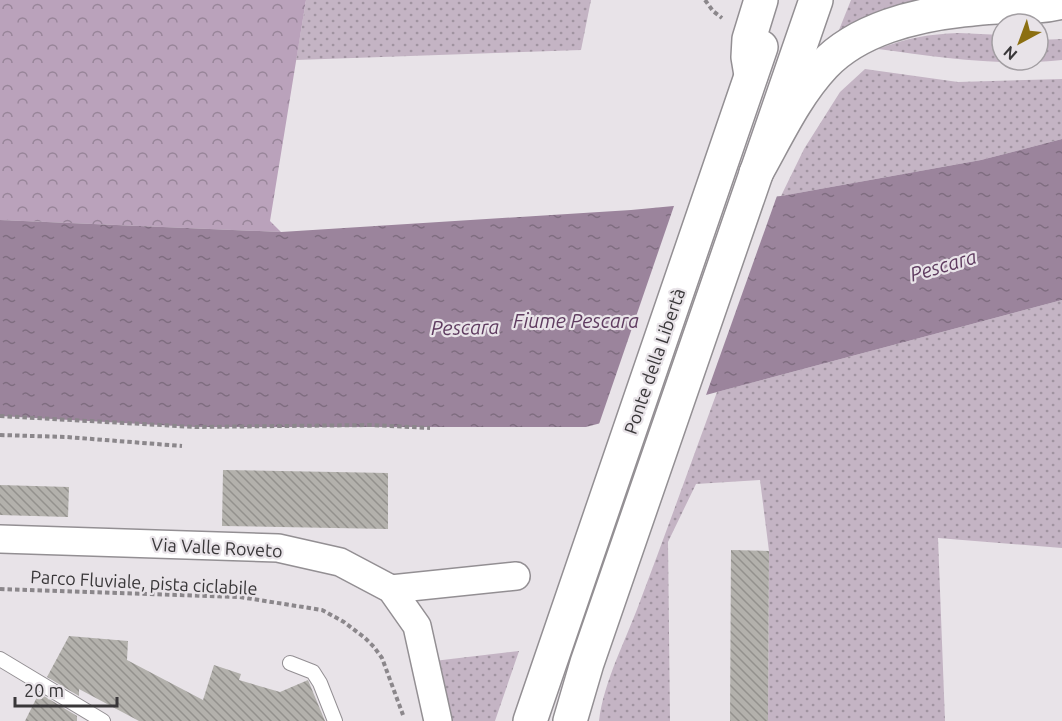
<svg xmlns="http://www.w3.org/2000/svg" width="1062" height="721" viewBox="0 0 1062 721" font-family="Ubuntu,sans-serif">
	<style>
		.grass { fill: url(#grass-dots) }
		.forest { fill: url(#forest-crowns) }
		.water { fill: url(#water-ripples) }
		.pier { fill: #e8e3e8 }
		.building { fill: url(#building-back-hatch) }
		.lines { fill: none; stroke-linecap: round; stroke-linejoin: round }
		.lane-casing { stroke: #938f93; stroke-width: 16 }
		.street-casing { stroke: #938f93; stroke-width: 30 }
		.secondary-casing { stroke: #938f93; stroke-width: 36 }
		.highway-casing { stroke: #938f93; stroke-width: 36 }
		.path { stroke: #8b878b; stroke-width: 4; stroke-dasharray: 4.5 3; stroke-linecap: butt }
		.lane { stroke: #fff; stroke-width: 14 }
		.street { stroke: #fff; stroke-width: 27 }
		.secondary { stroke: #fff; stroke-width: 33 }
		.highway { stroke: #fff; stroke-width: 33 }
		.labels { text-anchor: middle; dominant-baseline: central; stroke-width: 4.5; stroke-linejoin: round; paint-order: stroke }
		.street-label { font-size: 18px; fill: #393739; stroke: #e8e3e8 }
		.water-label { font-size: 20px; font-style: italic; fill: #5f3c60; stroke: #e8e3e8 }
	</style>
	<defs>
		<pattern id="grass-dots" width="8" height="8" patternUnits="userSpaceOnUse" patternTransform="scale(1.5)"><rect width="8" height="8" fill="#c4b4c4"/><path d="M2 2h.1M6 6h.1" fill="none" stroke="#a093a0" stroke-width="1.8" stroke-linecap="round"/></pattern>
		<pattern id="forest-crowns" width="20" height="18" patternUnits="userSpaceOnUse" patternTransform="scale(1.5)"><rect width="20" height="18" fill="#baa2bb"/><path d="M2 6a3 3 0 1 1 6 0M12 15a3 3 0 1 1 6 0" fill="none" stroke="#988599"/></pattern>
		<pattern id="water-ripples" width="26" height="14" patternUnits="userSpaceOnUse" patternTransform="scale(1.5)"><rect width="26" height="14" fill="#9b849c"/><path d="M2 4q2-2 4 0t4 0M15 11q2-2 4 0t4 0" fill="none" stroke="#7f6d80"/></pattern>
		<pattern id="building-back-hatch" width="6" height="6" patternUnits="userSpaceOnUse" patternTransform="scale(1.5)"><rect width="6" height="6" fill="#b3b1ac"/><path d="M-1 5l2 2M0 0l6 6M5-1l2 2" fill="none" stroke="#93918d"/></pattern>
	</defs>
	<rect width="100%" height="100%" fill="#e8e3e8"/>
	<g class="grass">
		<polygon points="306,0 591,0 581,50 296,60"/>
		<polygon points="851,0 939,0 835,40"/>
		<path d="M959 33 1002 35V60H1038V40L1062 39V60C1001 67 939 57 878 49 907 38 929 34 959 33Z"/>
		<polygon points="865,69 958,82 1062,79 1062,139 981,160 781,196 804,149 840,92"/>
		<path d="M1062 300V548L938 538 945 721H768L769 551 760 480 696 484 668 542 670 721H599C604 681 625 642 639 604 666 533 691 463 717 392Z"/>
		<polygon points="519,651 495,721 450,721 434,661"/>
	</g>
	<polygon class="forest" points="0,0 306,0 270,221 281,232 0,220"/>
	<polygon class="water" points="1062,139 1062,300 586,427 195,427 0,416 0,220 281,232 631,210 781,196 981,160"/>
	<polygon class="pier" points="778,193 705,398 598,427 675,203"/>
	<g class="building">
		<polygon points="223,470 388,473 388,529 222,526"/>
		<polygon points="0,485 69,487 68,517 0,515"/>
		<polygon points="731,550 769,551 768,721 730,721"/>
		<polygon points="69,636 128,641 127,660 203,700 214,665 241,674 239,680 280,692 308,680 325,721 139,721 79,689 79,696 47,677"/>
		<polygon points="39,693 77,716 77,721 25,721"/>
	</g>
	<g class="lines">
		<defs>
			<g id="lane">
				<polyline points="0,659 103,721"/>
				<polyline points="290,663 313,672 320,683 335,721"/>
			</g>
			<g id="street">
				<polyline points="0,539 278,548 340,562 391,589 417,626 438,721"/>
				<polyline points="391,589 516,576"/>
			</g>
			<g id="secondary">
				<polyline points="530,721 761,47"/>
				<polyline points="570,721 587,663 816,0"/>
			</g>
			<g id="highway">
				<polyline points="751,75 748,57 749,39 761,0"/>
				<path d="M756 173C777 136 795 96 824 65 858 29 916 15 962 10 974 9 986 7 998 7 1021 6 1040 8 1062 2"/>
			</g>
		</defs>
		<use href="#lane" class="lane-casing"/>
		<use href="#street" class="street-casing"/>
		<use href="#secondary" class="secondary-casing"/>
		<use href="#highway" class="highway-casing"/>
		<g class="path">
			<polyline points="705,0 713,11 722,18"/>
			<polyline points="0,416 195,427 371,425 430,428"/>
			<polyline points="0,435 66,437 182,446"/>
			<polyline points="0,589 240,597 322,610 344,622 365,638 374,647 382,658 403,715"/>
		</g>
		<use href="#lane" class="lane"/>
		<use href="#street" class="street"/>
		<use href="#secondary" class="secondary"/>
		<use href="#highway" class="highway"/>
	</g>
	<g class="labels">
		<g class="street-label">
			<text transform="translate(654 361) rotate(-71)">Ponte della Libertà</text>
			<text transform="translate(217 547) rotate(3)">Via Valle Roveto</text>
			<text transform="translate(144 582) rotate(3)">Parco Fluviale, pista ciclabile</text>
		</g>
		<g class="water-label">
			<text transform="translate(943 265) rotate(-16)">Pescara</text>
			<text x="576" y="320">Fiume Pescara</text>
			<text transform="translate(465 327) rotate(-1)">Pescara</text>
		</g>
	</g>
	<g transform="translate(1020 42) rotate(221)"><circle r="28" fill="#e8e3e8" stroke="#a29ea2" stroke-width="1.5"/>
	<path d="M0-4.5L10 22L0 15L-10 22Z" fill="#8b6f11"/>
	<text y="-9" font-size="16" font-weight="bold" text-anchor="middle" fill="#393739">N</text>
	</g>
	<path d="M15 697v9h102v-9" fill="none" stroke="#393739" stroke-width="3"/>
	<text x="24" y="697" font-size="18" fill="#393739" stroke="#e8e3e8" stroke-width="4.5" paint-order="stroke">20 m</text>
</svg>
